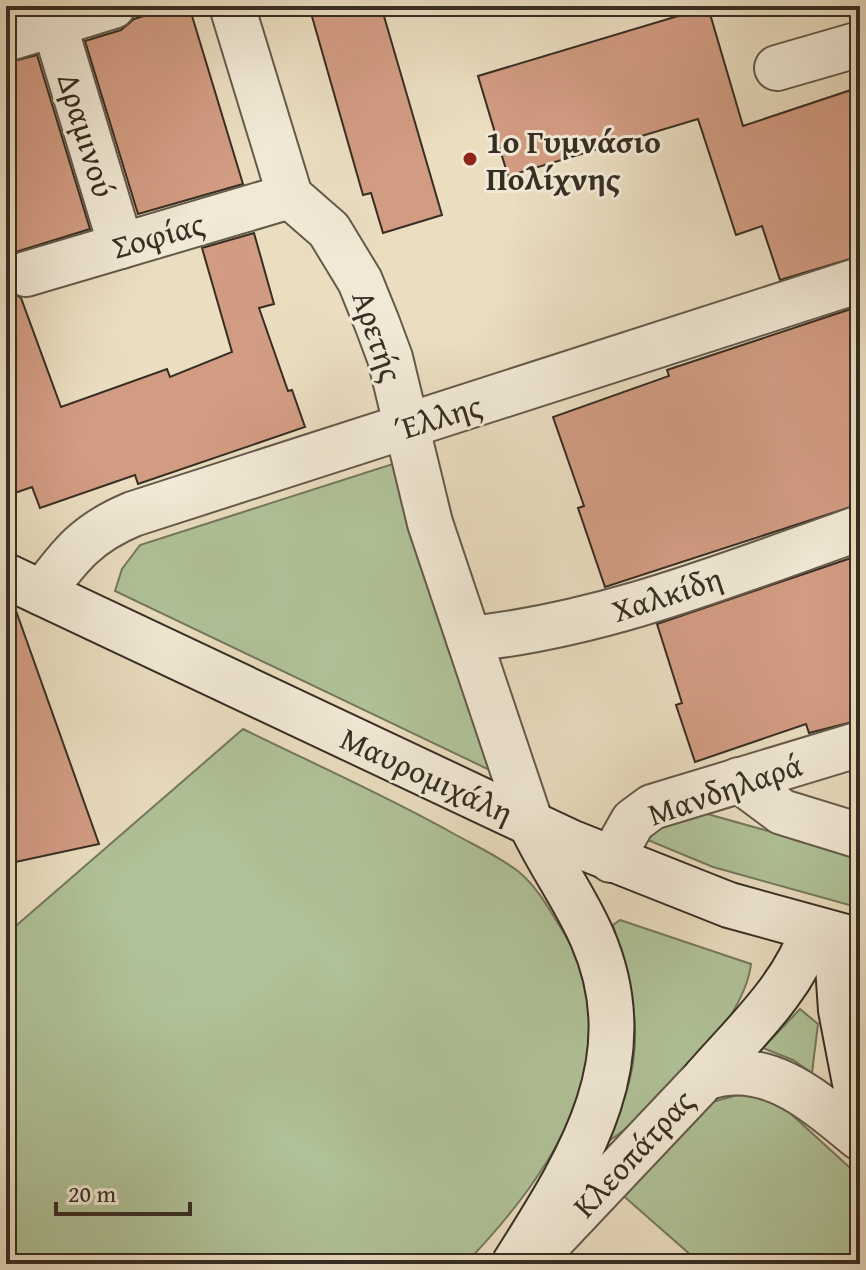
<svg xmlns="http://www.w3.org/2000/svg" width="866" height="1270" viewBox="0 0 866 1270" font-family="'Gentium Book Plus',serif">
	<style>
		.green { fill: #b0c298; stroke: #74785e; stroke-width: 2 }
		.building { fill: #d29c83; stroke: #372e23; stroke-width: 2 }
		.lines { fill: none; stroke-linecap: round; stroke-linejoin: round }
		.street-casing { stroke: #645a4a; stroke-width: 48 }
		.secondary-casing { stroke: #372e23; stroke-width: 48 }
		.street { stroke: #f1e9d6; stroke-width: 44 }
		.secondary { stroke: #f1e9d6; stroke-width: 44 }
		.poi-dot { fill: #8f2418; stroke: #f1e9d6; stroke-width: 3 }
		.labels { text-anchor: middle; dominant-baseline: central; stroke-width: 6; stroke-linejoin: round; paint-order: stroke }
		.street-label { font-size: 32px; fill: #372e23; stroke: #f1e9d6 }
		.poi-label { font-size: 32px; font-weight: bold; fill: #372e23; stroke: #f1e9d6; text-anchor: start }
	</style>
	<rect width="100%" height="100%" fill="#eaddc0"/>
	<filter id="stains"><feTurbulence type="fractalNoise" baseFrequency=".0025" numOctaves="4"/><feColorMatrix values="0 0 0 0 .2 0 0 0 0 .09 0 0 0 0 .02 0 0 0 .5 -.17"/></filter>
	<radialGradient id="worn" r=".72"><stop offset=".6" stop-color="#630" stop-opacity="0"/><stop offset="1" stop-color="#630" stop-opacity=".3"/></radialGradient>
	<g class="green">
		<polygon points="399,462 496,773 115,591 122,569 140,545"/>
		<path d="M243 729C314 764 387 796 456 835 476 846 500 857 519 872 538 888 549 909 562 930 637 1052 550 1176 465 1264H6V970L10 931Z"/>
		<polygon points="693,810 786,836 860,850 860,908 713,867 638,836"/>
		<path d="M620 920 751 964C744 1023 655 1111 607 1142 647 1055 640 1015 613 925Z"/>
		<polygon points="800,1009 818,1024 812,1073 793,1060 763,1048"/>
		<polygon points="745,1093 778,1102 860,1177 860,1264 701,1264 619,1192 712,1102"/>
	</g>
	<g class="building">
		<polygon points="176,6 189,6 243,184 138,214 85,41 121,30 134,19"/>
		<polygon points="309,6 381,6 442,215 383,233 371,193 363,195"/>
		<polygon points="708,7 743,126 860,87 860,256 780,280 762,226 736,235 698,119 508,176 478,76"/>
		<polygon points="37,55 90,229 6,255 6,63"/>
		<polygon points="254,233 274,304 259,308 288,391 292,390 305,427 138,484 135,475 40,508 32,487 6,496 6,288 21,298 61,407 167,369 170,377 232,352 202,248"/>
		<polygon points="860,306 860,504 605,587 578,508 584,506 553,417 669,376 667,370"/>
		<polygon points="860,555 860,720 809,733 806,724 695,762 676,705 682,703 657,624"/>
		<polygon points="6,604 15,608 99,844 6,864"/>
	</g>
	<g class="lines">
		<defs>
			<g id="street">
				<polyline points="232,6 290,196 329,230 360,281 377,323 390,358 430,523 531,824"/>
				<polyline points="54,24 121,246"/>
				<polyline points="6,39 113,6"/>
				<polyline points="777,68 860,44"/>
				<polyline points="26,274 290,196"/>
				<path d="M42 593C70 555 87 533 133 514L860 280"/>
				<path d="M469 639C605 625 732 573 860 528"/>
				<polyline points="739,780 782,812 860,836"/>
				<polyline points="611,860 633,821 652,807 860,744"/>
				<path d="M529 1264 705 1078C766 1056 816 1102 860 1138"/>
			</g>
			<g id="secondary">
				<polyline points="6,576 570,842 729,905 860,941"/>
				<polyline points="836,936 841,1010 860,1109"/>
				<path d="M705 1078C745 1032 793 989 813 930"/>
				<path d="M514 1264C578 1162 646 1060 592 937 575 898 549 863 531 824"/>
			</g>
		</defs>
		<use href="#street" class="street-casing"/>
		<use href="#secondary" class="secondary-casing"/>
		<use href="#street" class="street"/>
		<use href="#secondary" class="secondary"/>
	</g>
	<circle class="poi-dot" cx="470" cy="159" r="8"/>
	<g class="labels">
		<g class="street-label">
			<text transform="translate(87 135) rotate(73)">Δραμινού</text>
			<text transform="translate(158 235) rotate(-16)">Σοφίας</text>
			<text transform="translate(378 336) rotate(71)">Αρετής</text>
			<text transform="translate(438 417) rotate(-17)">Έλλης</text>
			<text transform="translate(667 594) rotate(-18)">Χαλκίδη</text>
			<text transform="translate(427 775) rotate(25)">Μαυρομιχάλη</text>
			<text transform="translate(725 789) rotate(-19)">Μανδηλαρά</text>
			<text transform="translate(633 1153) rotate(-47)">Κλεοπάτρας</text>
		</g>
		<g class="poi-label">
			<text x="486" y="141">1ο Γυμνάσιο<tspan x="486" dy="37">Πολίχνης</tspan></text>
		</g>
	</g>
	<rect width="866" height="1270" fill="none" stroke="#eaddc0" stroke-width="32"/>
	<rect x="8" y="8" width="850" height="1254" fill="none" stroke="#372e23" stroke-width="4"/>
	<rect x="16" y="16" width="834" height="1238" fill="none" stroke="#372e23" stroke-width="2"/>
	<path d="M56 1202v12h134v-12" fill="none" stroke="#372e23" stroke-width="4"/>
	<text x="68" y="1202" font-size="24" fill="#372e23" stroke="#f1e9d6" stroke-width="6" paint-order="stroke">20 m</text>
	<rect width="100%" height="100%" filter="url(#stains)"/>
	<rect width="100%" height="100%" fill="url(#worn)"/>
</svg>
